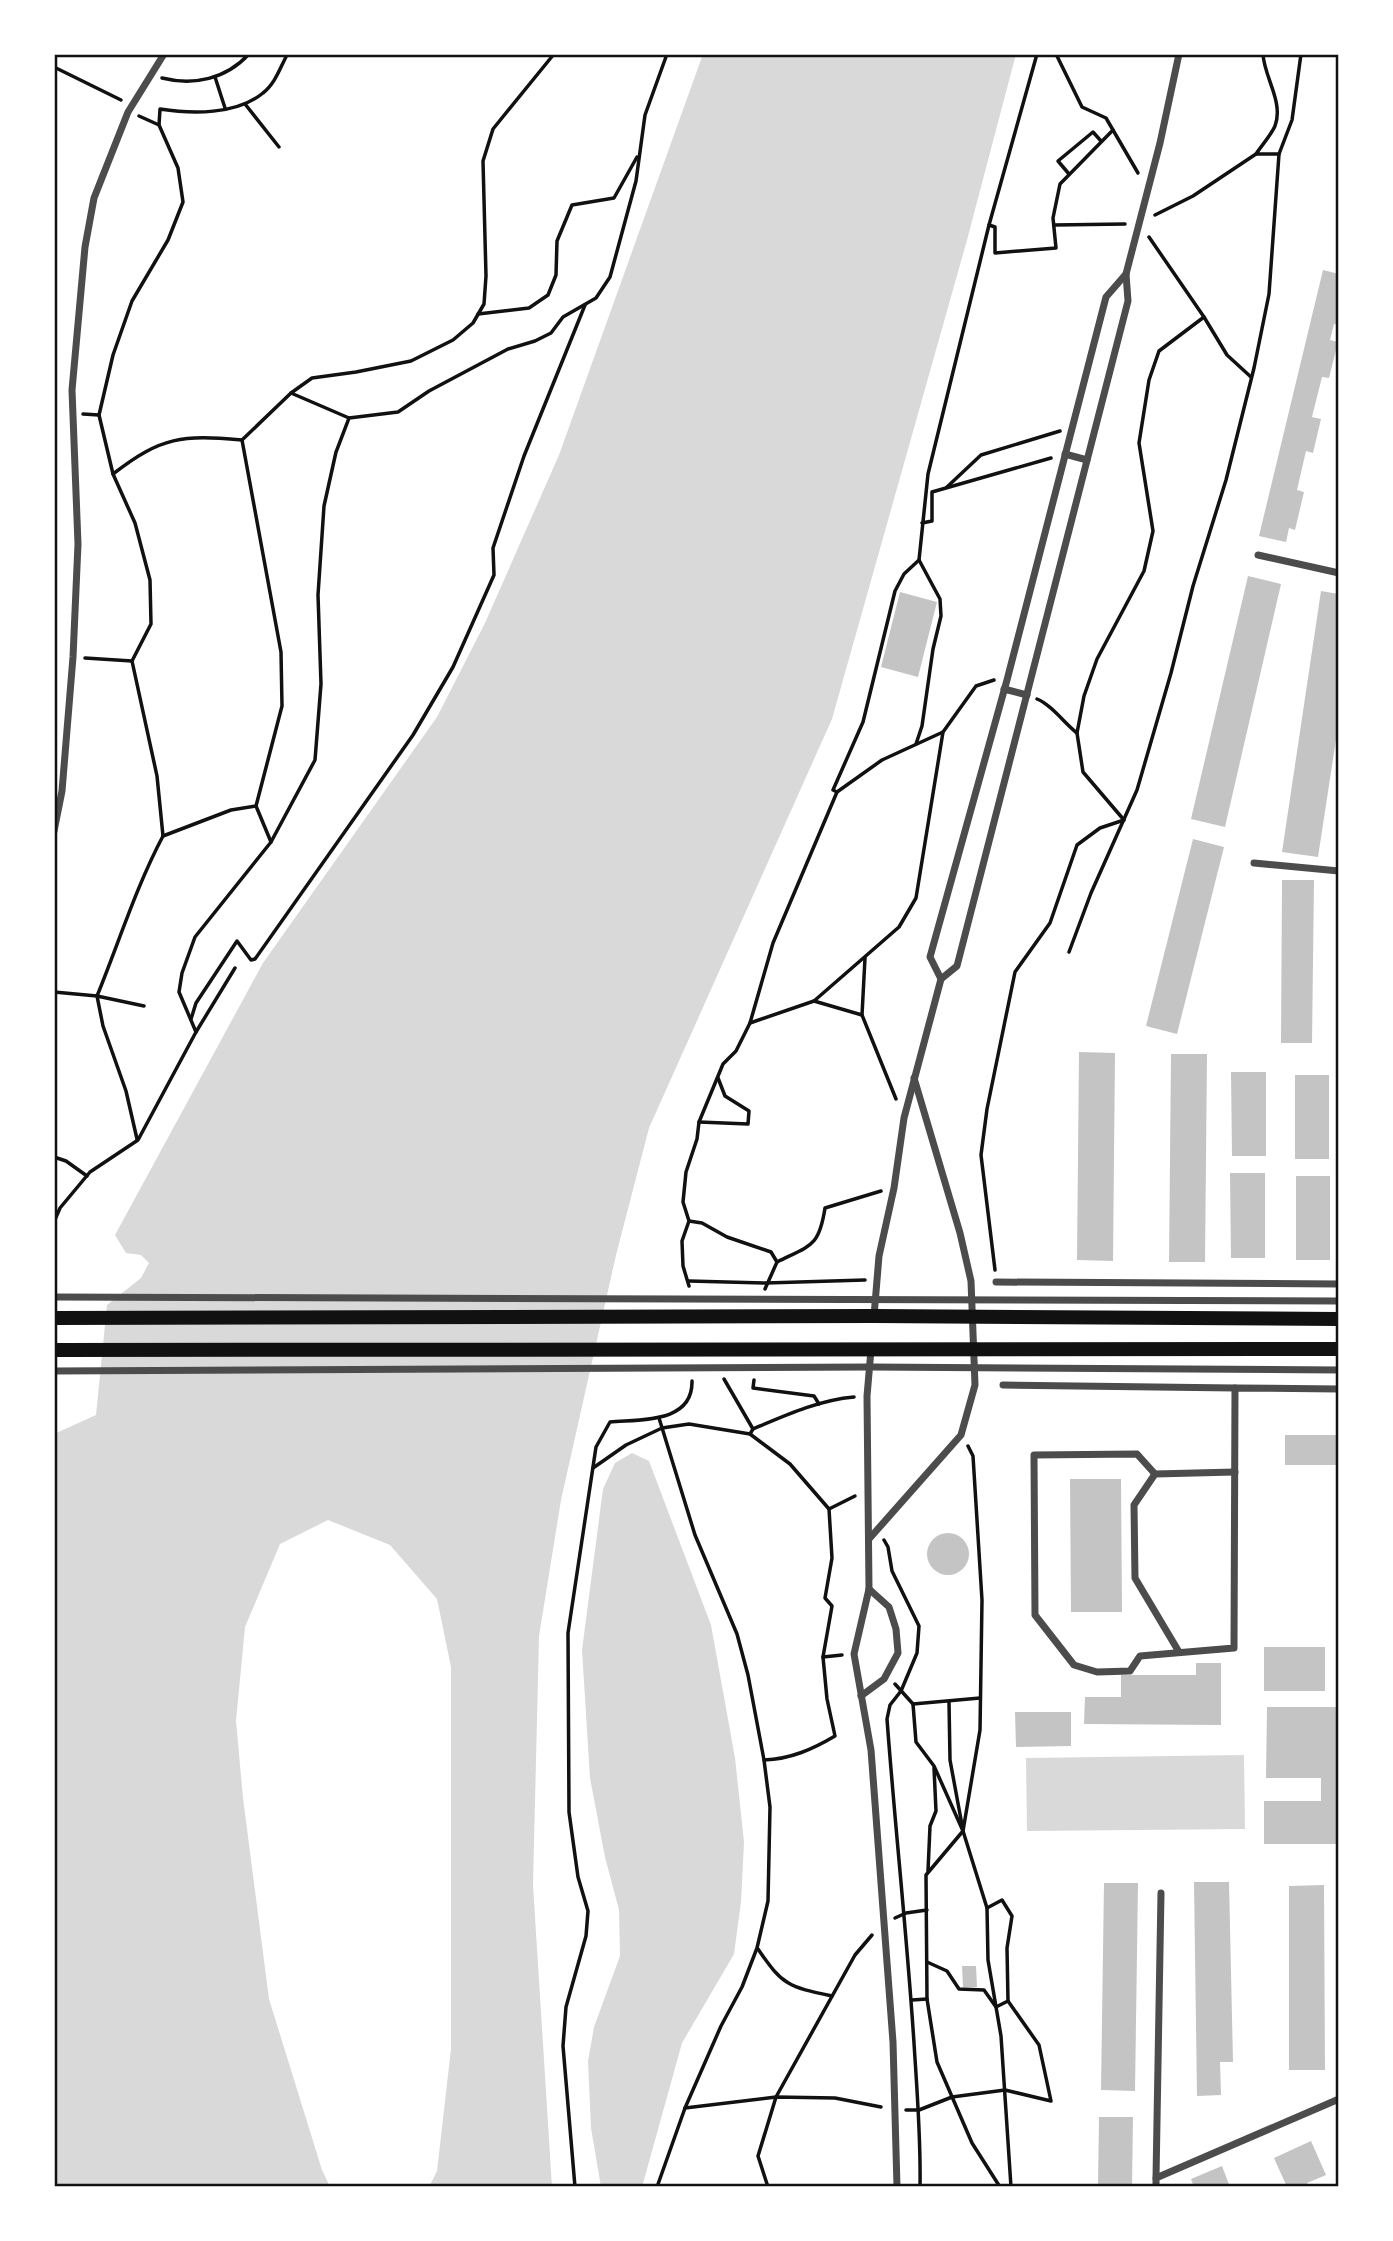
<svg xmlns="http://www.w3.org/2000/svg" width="1393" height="2241" viewBox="0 0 1393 2241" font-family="Helvetica,sans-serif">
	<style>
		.water { fill: #d9d9d9 }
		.building { fill: #c4c4c4 }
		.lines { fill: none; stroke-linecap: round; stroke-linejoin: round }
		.path { stroke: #111; stroke-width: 3.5 }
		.minor { stroke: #4c4c4c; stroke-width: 7 }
		.secondary { stroke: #111; stroke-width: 14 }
		.neatline { fill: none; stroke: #111; stroke-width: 2.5 }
	</style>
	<rect width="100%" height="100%" fill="#fff"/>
	<g class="water">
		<polygon points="703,54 1016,54 967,240 832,719 649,1128 616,1255 561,1500 539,1636 533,1885 552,2187 429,2187 437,2171 451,2049 451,1667 437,1599 390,1545 328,1520 280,1544 245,1627 236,1721 243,1798 269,1999 322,2170 330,2187 56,2187 54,2181 54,1434 96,1415 107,1305 141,1278 149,1263 141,1255 126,1253 115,1235 263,963 437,717 485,623 559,455"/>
		<polygon points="632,1453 649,1461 711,1625 735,1758 744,1842 741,1902 734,1954 682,2043 642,2187 601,2187 591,2128 588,2061 594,2027 620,1956 619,1910 605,1857 590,1778 582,1650 603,1489 615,1463"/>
		<polygon points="1244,1755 1245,1829 1027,1831 1026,1758"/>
	</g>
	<g class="building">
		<polygon points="1323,270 1339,274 1339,325 1334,324 1330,340 1338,342 1329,378 1322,377 1312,417 1321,419 1313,453 1306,451 1297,490 1304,492 1295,530 1289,528 1286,542 1259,536"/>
		<polygon points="1248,576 1281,584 1225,827 1191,819"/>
		<polygon points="1321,591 1339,594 1339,720 1318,857 1282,852"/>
		<polygon points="900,592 937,602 918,677 881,667"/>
		<polygon points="1193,839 1224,847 1177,1034 1146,1026"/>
		<polygon points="1282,880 1314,880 1312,1043 1281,1043"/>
		<polygon points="1079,1052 1115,1053 1113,1261 1077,1260"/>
		<polygon points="1171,1054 1207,1054 1205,1262 1169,1262"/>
		<polygon points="1231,1072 1266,1072 1266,1156 1232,1156"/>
		<rect x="1295" y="1075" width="34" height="84"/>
		<polygon points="1230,1173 1265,1173 1265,1258 1231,1258"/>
		<rect x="1296" y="1176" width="34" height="84"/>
		<rect x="1285" y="1435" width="54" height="30"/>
		<polygon points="1070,1479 1121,1479 1122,1612 1071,1612"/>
		<circle cx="948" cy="1554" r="21"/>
		<rect x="1264" y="1647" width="61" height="44"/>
		<polygon points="1196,1663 1221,1663 1221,1725 1084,1724 1085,1697 1121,1697 1121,1675 1196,1675"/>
		<polygon points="1267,1707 1339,1707 1339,1844 1264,1844 1264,1801 1321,1801 1321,1778 1266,1778"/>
		<polygon points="1015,1712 1071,1712 1071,1746 1016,1747"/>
		<polygon points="1194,1882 1229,1882 1233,2062 1220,2062 1221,2095 1197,2096"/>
		<polygon points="1104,1883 1138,1883 1135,2091 1101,2090"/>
		<polygon points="1324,1885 1325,2070 1289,2070 1289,1886"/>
		<polygon points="962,1966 976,1966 977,1987 963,1987"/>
		<polygon points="1099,2117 1133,2117 1132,2187 1098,2187"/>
		<polygon points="1311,2141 1326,2175 1307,2183 1309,2187 1287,2187 1274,2158"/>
		<polygon points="1222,2166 1230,2187 1194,2187 1191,2179"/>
	</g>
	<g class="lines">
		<g class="path">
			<polyline points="284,54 296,54"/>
			<polyline points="1056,54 1082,107 1106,118 1138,173"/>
			<polyline points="54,67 121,100"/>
			<polyline points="215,77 225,108"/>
			<path d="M162 78C194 86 226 79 249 54"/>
			<polyline points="245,104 279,147"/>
			<polyline points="139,116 159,125"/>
			<path d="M1256 154C1262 145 1271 135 1275 126 1284 102 1264 77 1263 54"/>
			<polyline points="1069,174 1058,161 1093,132 1101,141"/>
			<polyline points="1155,215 1193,196 1256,154 1279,154"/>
			<polyline points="989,225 995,227 995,253 1056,248 1053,218 1060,184 1113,130"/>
			<polyline points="1054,225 1125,224"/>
			<polyline points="1149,237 1204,317 1227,355 1251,377"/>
			<polyline points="478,314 529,308 548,295 556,275 557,241 572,205 614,198 637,157"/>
			<polyline points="291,393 349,418"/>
			<polyline points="83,414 99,415"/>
			<path d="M113 474C162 436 182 435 242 440L291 393 312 378 356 372 411 361 453 340 473 323 484 304 486 276 483 161 493 129 554 54"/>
			<polyline points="947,487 981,455 1060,431"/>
			<polyline points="922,523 932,521 932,492 1051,458"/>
			<polyline points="85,658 132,661"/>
			<path d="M1037 699C1052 705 1064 723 1077 733"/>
			<polyline points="916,744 922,726 933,649 941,616 940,599 919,560 928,474 989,225 1037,54"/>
			<polyline points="837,792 833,790 863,722 895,591 904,574 919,560"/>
			<polyline points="256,806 271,842"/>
			<path d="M163 836 157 776 132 661 151 624 150 580 135 523 113 474 99 415 113 355 132 301 168 240 183 202 178 168 159 125 160 109C192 114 236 115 263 93 275 84 280 68 287 55"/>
			<polyline points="1069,952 1091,893 1137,790 1171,673 1193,586 1226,480 1254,368 1269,294 1279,154 1292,120 1301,54"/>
			<polyline points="865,958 862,1015 896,1099"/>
			<path d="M54 992 97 996C119 942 136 887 163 836L231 810 256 806 282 706 281 652 242 440"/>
			<polyline points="814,1001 862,1015"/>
			<polyline points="191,1019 196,1003 237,941 251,960 255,959 413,735 453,667 494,575 493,548 524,456 585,305"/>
			<polyline points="750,1023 814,1001 899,927 916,898 943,732"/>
			<polyline points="196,1032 235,968"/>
			<polyline points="699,1122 748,1124 749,1111 725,1096 718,1078"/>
			<polyline points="137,1139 126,1091 103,1026 97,996 144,1006"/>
			<polyline points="54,1157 66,1161 87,1176"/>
			<polyline points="689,1221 702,1223 727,1237 771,1252 777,1262"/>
			<polyline points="54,1222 60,1208 90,1172 138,1140 196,1032 179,992 182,973 195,937 271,842 315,760 321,684 318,595 324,506 336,452 349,418 398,412 429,391 508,349 535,341 551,333 563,317 596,298 610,277 636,181 645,115 667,54"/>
			<polyline points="995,1270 981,1155 987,1109 1015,972 1050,923 1077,845 1100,828 1124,820 1083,772 1077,733 1084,696 1097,659 1144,571 1153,531 1139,443 1149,380 1159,351 1204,317"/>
			<polyline points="689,1281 766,1283 865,1280"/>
			<polyline points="689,1286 683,1266 682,1241 689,1221 683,1202 686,1172 697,1139 699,1122 723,1064 736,1051 750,1023 773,943 837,792 882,760 943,732 976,686 994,680"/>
			<path d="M765 1289 777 1262C811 1245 819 1247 825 1208L881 1191"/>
			<polyline points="724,1379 753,1429 750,1434"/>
			<polyline points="754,1380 753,1388 814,1396 819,1404"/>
			<path d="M753 1429C786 1415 819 1400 854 1397"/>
			<polyline points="968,1446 973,1456 982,1600 980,1730 963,1831 926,1875 927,1999 937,2062 972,2143 1000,2187"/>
			<path d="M593 1468 626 1445 662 1428 689 1424 750 1434 790 1464 829 1509 832 1558 825 1598 832 1606 823 1657 827 1699 835 1736C813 1749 791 1759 764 1760"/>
			<polyline points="829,1509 855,1496"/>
			<path d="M884 1540 888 1547 892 1571 919 1626 917 1653 901 1691 890 1705 887 1719C895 1827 907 1935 914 2043 917 2091 921 2139 920 2187"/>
			<polyline points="823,1657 842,1655"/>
			<polyline points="895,1684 913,1704 916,1742 934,1766 963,1831 987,1908 988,1960 1001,2036 1011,2187"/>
			<polyline points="949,1702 950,1760 962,1825"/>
			<polyline points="913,1704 980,1698"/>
			<polyline points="928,1871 930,1826 936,1811 934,1768"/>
			<polyline points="895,1918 906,1913 927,1910"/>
			<path d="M758 1949C783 1986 789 1987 832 1996"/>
			<polyline points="927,1962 947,1971 959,1989 984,1990 996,2007 1008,2001 1007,1948 1012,1916 1002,1900 987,1908"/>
			<polyline points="912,2000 927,1999"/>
			<polyline points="685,2108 776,2097 835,2098 881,2107"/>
			<polyline points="906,2110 919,2110 952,2097 1005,2090 1051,2101 1039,2045 1008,2001"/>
			<path d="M575 2187 563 2046 566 2007 586 1936 588 1911 578 1877 569 1812 568 1633 596 1447 610 1422C639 1419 693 1424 692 1381"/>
			<polyline points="657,2187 685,2108 721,2026 742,1987 757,1948 768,1901 770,1807 764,1760 748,1675 737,1634 695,1535 659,1418"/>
			<polyline points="768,2187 758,2156 776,2097 855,1955 872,1935"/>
		</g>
		<g class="minor">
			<polyline points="1065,454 1087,460"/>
			<polyline points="1258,555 1339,573"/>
			<polyline points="1004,689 1027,695"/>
			<polyline points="54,831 62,791 73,657 78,544 72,390 85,247 94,198 128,112 164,54"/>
			<polyline points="1254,863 1339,871"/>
			<polyline points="941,979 930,957 1007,680 1106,297 1126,274"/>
			<polyline points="996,1282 1339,1284"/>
			<polyline points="54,1297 1339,1301"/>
			<polyline points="874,1316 879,1256 894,1188 904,1118 941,979 957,966 1128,301 1126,274 1160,143 1179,54"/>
			<polyline points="871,1350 867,1396 869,1589 854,1654 871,1750 893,2042 897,2187"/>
			<polyline points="54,1371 870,1367 1339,1370"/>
			<polyline points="1003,1385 1235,1388"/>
			<polyline points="1155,1474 1137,1454 1034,1455 1035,1615 1074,1665 1097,1672 1130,1671 1140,1656 1234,1648 1235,1388 1339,1389"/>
			<polyline points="869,1539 961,1435 975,1385 971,1281 960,1233 914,1078"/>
			<polyline points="1179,1652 1135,1578 1134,1505 1155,1474 1235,1472"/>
			<polyline points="861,1696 884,1679 898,1653 896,1629 889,1607 869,1589"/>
			<polyline points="1156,2178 1161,1893"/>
			<polyline points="1156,2187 1156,2178 1339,2099"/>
		</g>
		<g class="secondary">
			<polyline points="54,1318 874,1316 1339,1319"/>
			<polyline points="54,1350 1339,1349"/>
		</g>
	</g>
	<rect width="1393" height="2241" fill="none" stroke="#ffffff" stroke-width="112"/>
	<rect x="56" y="56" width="1281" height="2129" class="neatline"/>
</svg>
